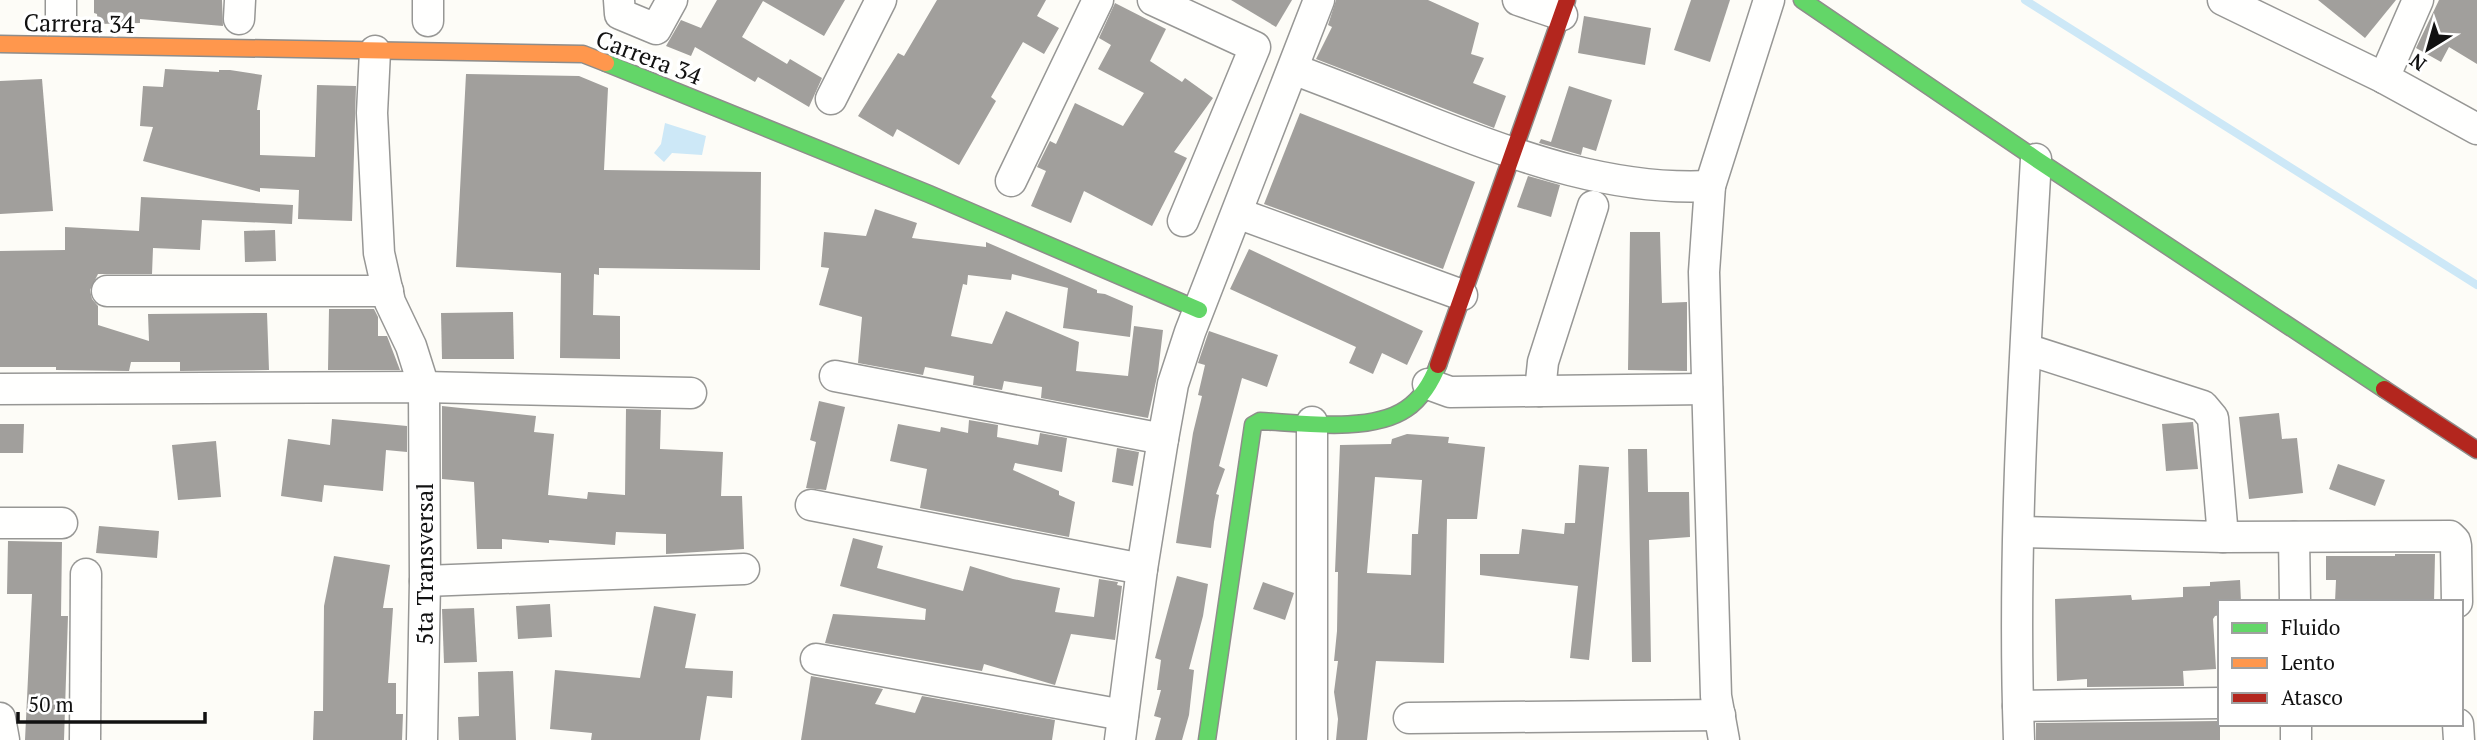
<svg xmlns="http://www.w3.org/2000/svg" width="2477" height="740" viewBox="0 0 2477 740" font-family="'PT Serif',serif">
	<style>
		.water { fill: #cde8f7 }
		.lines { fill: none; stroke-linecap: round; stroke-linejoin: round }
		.stream { stroke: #cde8f7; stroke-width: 8 }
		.building { fill: #a19f9c; fill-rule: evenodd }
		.street-casing { stroke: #979795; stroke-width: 33 }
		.fast-casing { stroke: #8e8d8b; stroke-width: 19 }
		.slow-casing { stroke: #8e8d8b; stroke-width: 19 }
		.jam-casing { stroke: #8e8d8b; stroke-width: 19 }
		.street { stroke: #fffffe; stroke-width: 30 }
		.fast { stroke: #63d668; stroke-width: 16 }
		.slow { stroke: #ff974d; stroke-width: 16 }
		.jam { stroke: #b3261e; stroke-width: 16 }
		.labels { text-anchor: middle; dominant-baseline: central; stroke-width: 7; stroke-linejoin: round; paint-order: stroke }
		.street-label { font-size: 24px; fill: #111; stroke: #fff }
	</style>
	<rect width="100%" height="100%" fill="#fdfcf7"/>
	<polygon class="water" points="665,123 706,136 702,155 672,153 664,162 654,153 661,144"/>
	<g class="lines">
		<polyline class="stream" points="2025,0 2477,285"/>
	</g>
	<g class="building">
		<polygon points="94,0 222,0 223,26 140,19 140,23 98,24 97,14 94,13"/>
		<polygon points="717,0 845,0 824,36 763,1 742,37 787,64 790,59 822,78 809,107 758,77 755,82 695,47 691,56 666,46 681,20 701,28"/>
		<polygon points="937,0 1046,0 1037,16 1059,28 1044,54 1023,42 991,97 996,101 959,165 897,129 893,137 858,116 898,53 904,56"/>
		<polygon points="1231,0 1292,0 1276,27"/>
		<polygon points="1336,0 1428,0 1479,23 1471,54 1484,58 1473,83 1506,96 1494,128 1316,59 1332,27 1328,25"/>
		<polygon points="1691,0 1730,0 1710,62 1674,50"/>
		<polygon points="2318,0 2396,0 2365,38"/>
		<polygon points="2439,0 2477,0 2477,64 2449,47 2441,62 2416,48"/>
		<polygon points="1115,3 1166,29 1150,61 1182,82 1185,78 1213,98 1174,152 1187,158 1152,226 1084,191 1071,223 1031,206 1046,171 1037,167 1050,141 1056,144 1075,103 1123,126 1144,93 1098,69 1111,45 1099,38"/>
		<polygon points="1584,16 1651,28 1645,65 1578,53"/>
		<polygon points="165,69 219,72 219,70 230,70 262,75 257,110 260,110 260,155 315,157 317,85 356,86 352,221 298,219 299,190 260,188 260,192 143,161 153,127 140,126 143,86 163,87"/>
		<polygon points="466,74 579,76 608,88 604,170 761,172 760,270 599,268 599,275 594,274 593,315 620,316 620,359 560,358 561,273 456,267"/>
		<polygon points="42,79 53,211 0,214 0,81"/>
		<polygon points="1569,86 1612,100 1596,151 1583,147 1581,155 1539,143 1541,139 1551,142"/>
		<polygon points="1300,113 1475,182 1443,269 1264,204"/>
		<polygon points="1528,176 1560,185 1551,217 1517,207"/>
		<polygon points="141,197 293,205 292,224 202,220 200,250 153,248 152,274 98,274 90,290 92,299 98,306 98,325 149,341 148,314 267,313 269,370 180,371 180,362 131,362 129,371 56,370 56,367 0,367 0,251 65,250 65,227 139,231"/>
		<polygon points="875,209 917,223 912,238 986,247 986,242 1097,290 1097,293 1105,294 1133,306 1130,337 1063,328 1068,288 1012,274 1011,280 968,275 967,285 963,284 951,336 992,344 1006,311 1079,342 1076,371 1128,376 1134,326 1163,330 1158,372 1148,418 1041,398 1042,387 1004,381 1002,390 973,385 974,376 925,367 923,375 858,363 862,317 819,305 829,268 821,267 824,232 866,236"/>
		<polygon points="275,230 276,261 245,262 244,231"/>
		<polygon points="1630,232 1660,232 1662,303 1687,302 1687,371 1628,370"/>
		<polygon points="1249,249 1423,331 1407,365 1382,353 1373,374 1349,363 1356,347 1230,289"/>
		<polygon points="329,309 374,309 378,317 378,336 387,336 400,370 328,370"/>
		<polygon points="513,312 514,359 442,359 441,313"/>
		<polygon points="1209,331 1278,355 1267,387 1242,378 1219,466 1225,469 1216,494 1219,495 1214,522 1211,548 1176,543 1193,433 1202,396 1198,395 1205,365 1198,363"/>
		<polygon points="819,401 845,407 826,490 806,488 816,442 810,440"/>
		<polygon points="442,406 536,416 534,432 554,434 548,495 587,499 588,492 625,495 626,409 661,410 660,449 723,452 721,496 742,496 744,549 666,554 666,534 616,532 615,545 549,540 549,543 502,539 502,549 477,549 474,482 442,479"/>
		<polygon points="2279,413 2282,439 2297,438 2303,493 2249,499 2239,417"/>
		<polygon points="332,419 407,426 407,452 386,450 383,491 324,485 322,502 281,496 288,439 330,445"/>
		<polygon points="969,420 998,425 997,437 1038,445 1040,433 1067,438 1062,472 1015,463 1013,470 1059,491 1059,495 1075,502 1069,537 920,508 927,469 890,461 898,424 940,432 941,427 968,433"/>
		<polygon points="2193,422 2198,469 2166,471 2162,424"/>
		<polygon points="0,424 24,424 23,453 0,453"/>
		<path d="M1407 434 1449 437 1448 443 1485 447 1477 519H1447L1444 663 1376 661 1367 740H1336L1338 719 1334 692 1338 661H1334L1337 631 1338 572H1335L1340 445 1391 444 1392 439ZM1375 477 1422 480 1418 534H1412L1411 575 1367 573Z"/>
		<polygon points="216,441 221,497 178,500 172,445"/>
		<polygon points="1117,448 1139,452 1133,486 1112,482"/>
		<polygon points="1628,449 1647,449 1648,492 1689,492 1690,537 1649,540 1651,662 1632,662"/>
		<polygon points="2338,464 2385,480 2375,506 2329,489"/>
		<polygon points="1579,465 1609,467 1589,660 1570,658 1578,586 1480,575 1480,554 1519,554 1522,529 1564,534 1565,523 1575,523"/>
		<polygon points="99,526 159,531 157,558 96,553"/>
		<polygon points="853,538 883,546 877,568 963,591 970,566 1013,579 1060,588 1055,612 1094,617 1099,579 1118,582 1117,585 1122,586 1115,640 1071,634 1055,685 984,664 982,671 825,643 833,614 925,620 926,609 840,586"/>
		<polygon points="8,541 62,542 61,616 68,616 64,740 25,740 32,594 7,594"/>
		<polygon points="2395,554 2435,554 2434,602 2335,602 2336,580 2326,580 2326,556 2395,556"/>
		<polygon points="334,556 390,565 383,608 393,608 388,683 396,683 396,714 403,714 402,740 313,740 314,711 323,711 324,606"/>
		<polygon points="1177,576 1208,584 1203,616 1189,669 1194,670 1189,715 1182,740 1155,740 1161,718 1154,716 1161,690 1157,690 1161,660 1155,658"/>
		<polygon points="2240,580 2241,602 2220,602 2220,615 2215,616 2213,619 2216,669 2183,671 2184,686 2087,687 2087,679 2057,681 2055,599 2131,595 2132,600 2183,597 2183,587 2210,586 2210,582"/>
		<polygon points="1263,582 1294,593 1285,620 1253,609"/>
		<polygon points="550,604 552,637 518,639 516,606"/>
		<polygon points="654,606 696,614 685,668 733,671 732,698 707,696 700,740 591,740 592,733 550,729 555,670 640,678"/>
		<polygon points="474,608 477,662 444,663 442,609"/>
		<polygon points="513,671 516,740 459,740 458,717 479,716 478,672"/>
		<polygon points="811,676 883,689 875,704 915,713 922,696 1055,720 1052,740 801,740"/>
		<polygon points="2220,721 2220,740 2036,740 2036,723"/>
	</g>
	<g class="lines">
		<defs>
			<g id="street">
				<polyline points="61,0 61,17"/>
				<polyline points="428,0 428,21"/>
				<polyline points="619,0 620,14 656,29 672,0"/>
				<polyline points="1153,0 1255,47 1183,221"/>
				<polyline points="1518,0 1562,15"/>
				<polyline points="2223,0 2384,78 2477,129"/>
				<polyline points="239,19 240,0"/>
				<polyline points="375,51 372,113 379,253 390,302 411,346 424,387 425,581 422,740"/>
				<path d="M1293 69C1341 87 1389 106 1437 125 1524 159 1615 191 1710 186"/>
				<polyline points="2384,78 2418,0"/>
				<polyline points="831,99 881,0"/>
				<polyline points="1011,181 1098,0"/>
				<polyline points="1237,213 1462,295"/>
				<polyline points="107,291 388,291"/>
				<polyline points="835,376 1163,439"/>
				<polyline points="1428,384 1450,392 1707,389"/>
				<polyline points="0,389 424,387 691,393"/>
				<polyline points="1540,391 1543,362 1593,206"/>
				<polyline points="1312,422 1312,740"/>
				<polyline points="811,505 1142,569"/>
				<polyline points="0,523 62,523"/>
				<polyline points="2020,532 2223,537 2213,418 2203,406 2026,349"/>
				<polyline points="2223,537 2450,536 2455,541 2456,546 2457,602"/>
				<polyline points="2294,537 2295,602"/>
				<polyline points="425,581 744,569"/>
				<polyline points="816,659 1123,715"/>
				<polyline points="2018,706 2220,703"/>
				<polyline points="0,718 4,740"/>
				<polyline points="1409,718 1720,715"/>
				<polyline points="2296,724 2296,740"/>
				<polyline points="2458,724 2459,740"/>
				<polyline points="85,740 86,574"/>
				<polyline points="1120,740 1142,569 1163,439 1173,384 1190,332 1319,0"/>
				<polyline points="1724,740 1716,696 1704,272 1710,186 1769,0"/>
				<path d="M2019 740C2012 547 2025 352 2036 159"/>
			</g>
			<g id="fast">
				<polyline points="1802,0 2036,159 2384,389"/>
				<polyline points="606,63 929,194 1199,310"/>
				<path d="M1207 740 1253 425 1260 421C1301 423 1371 433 1406 409 1421 399 1432 381 1438 365"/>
			</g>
			<polyline id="slow" points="0,44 583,54 606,63"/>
			<g id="jam">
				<polyline points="1438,365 1567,0"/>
				<polyline points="2384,389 2477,450"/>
			</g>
		</defs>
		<use href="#street" class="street-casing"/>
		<use href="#fast" class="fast-casing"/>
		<use href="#slow" class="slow-casing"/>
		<use href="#jam" class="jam-casing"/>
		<use href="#street" class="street"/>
		<use href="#fast" class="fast"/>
		<use href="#slow" class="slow"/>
		<use href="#jam" class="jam"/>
	</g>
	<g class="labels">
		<g class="street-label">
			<text transform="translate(79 23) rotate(1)">Carrera 34</text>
			<text transform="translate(649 57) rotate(21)">Carrera 34</text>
			<text transform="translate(424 564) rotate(-90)">5ta Transversal</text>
		</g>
	</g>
	<rect x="2218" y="600" width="245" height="126" fill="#ffffff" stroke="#a0a0a0" stroke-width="2"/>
	<rect x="2232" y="623" width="35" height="10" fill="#63d668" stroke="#a0a0a0" stroke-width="2"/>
	<text x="2281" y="635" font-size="21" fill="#111111">Fluido</text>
	<rect x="2232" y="658" width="35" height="10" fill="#ff974d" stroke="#a0a0a0" stroke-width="2"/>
	<text x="2281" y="670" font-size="21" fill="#111111">Lento</text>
	<rect x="2232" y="693" width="35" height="10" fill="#b3261e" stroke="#a0a0a0" stroke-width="2"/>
	<text x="2281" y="705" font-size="21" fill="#111111">Atasco</text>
	<g transform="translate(2428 49) rotate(217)" stroke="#ffffff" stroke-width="5" paint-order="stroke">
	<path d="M0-5L12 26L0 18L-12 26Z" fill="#111111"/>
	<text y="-10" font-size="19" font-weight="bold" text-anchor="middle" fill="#111111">N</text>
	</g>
	<path d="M18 712v10h187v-10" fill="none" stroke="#111111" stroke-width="3.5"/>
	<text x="28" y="712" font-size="21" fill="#111111" stroke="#ffffff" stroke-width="5" paint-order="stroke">50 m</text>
</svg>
